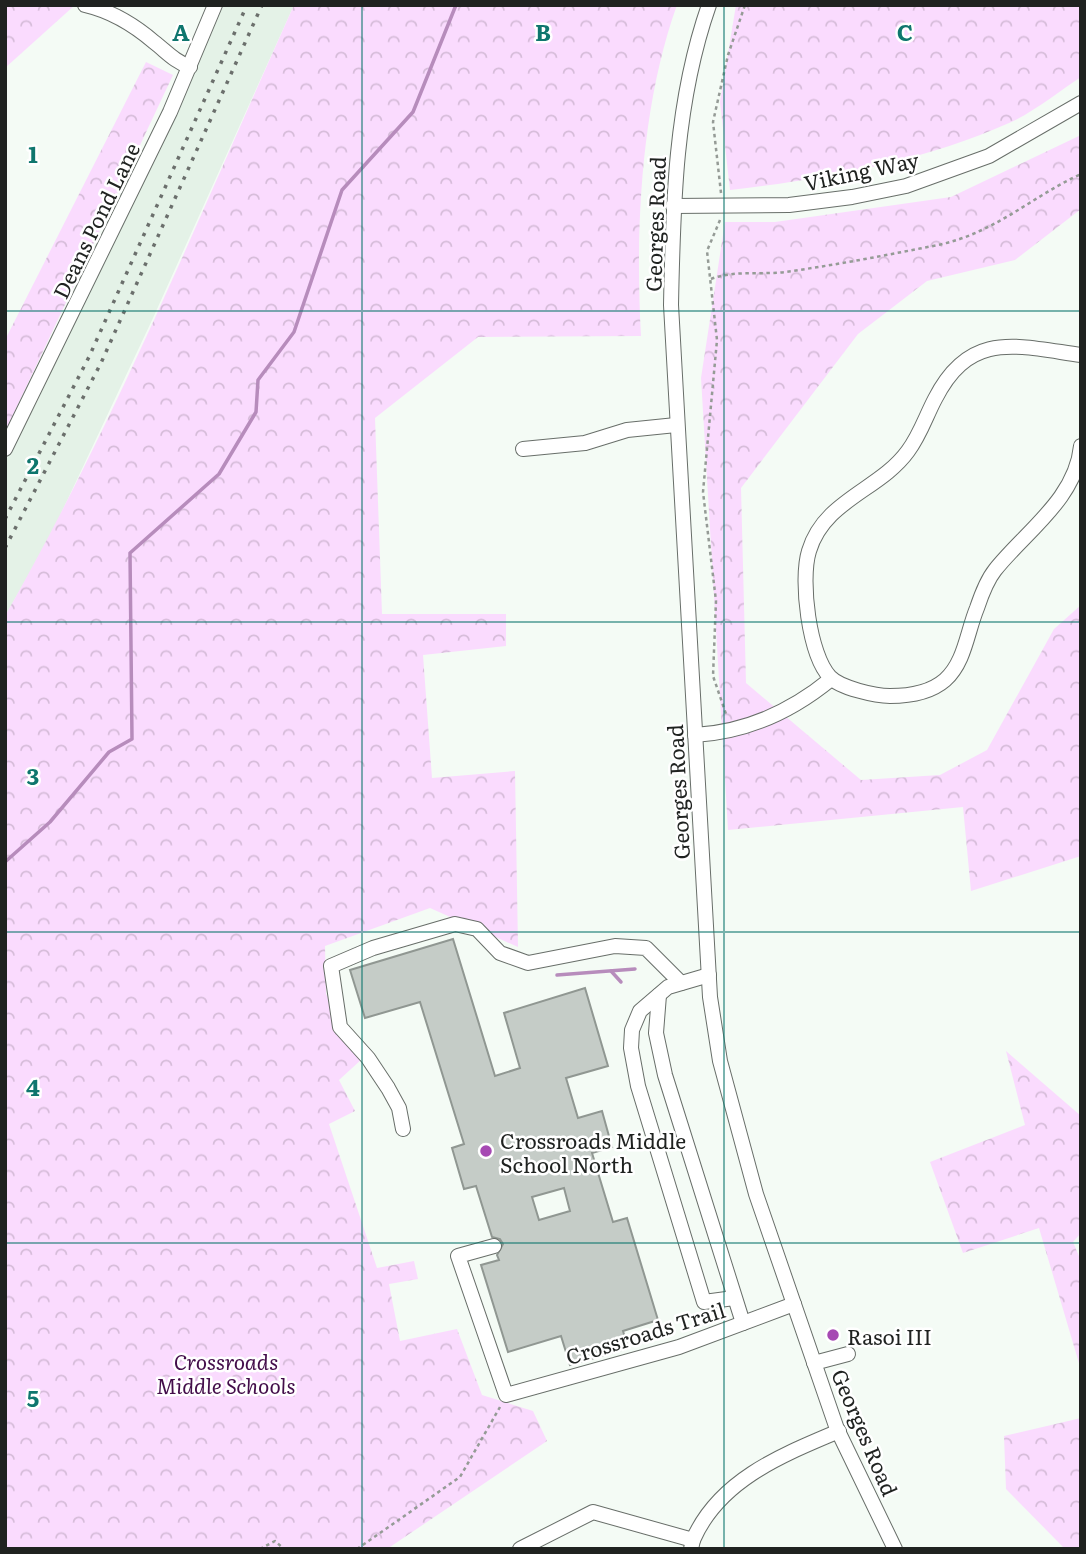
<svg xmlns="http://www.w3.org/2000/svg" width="1086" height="1554" viewBox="0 0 1086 1554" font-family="Literata,serif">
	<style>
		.built { fill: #e4f2e7 }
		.forest { fill: url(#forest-crowns) }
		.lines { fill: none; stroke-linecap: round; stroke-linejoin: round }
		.stream { stroke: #b78cbc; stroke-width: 3.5 }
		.building { fill: #c5ccc7; stroke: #909792; stroke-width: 2; fill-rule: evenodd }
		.minor-casing { stroke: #686e69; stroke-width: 16 }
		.path { stroke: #959b96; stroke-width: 2.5; stroke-dasharray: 3.5 3.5; stroke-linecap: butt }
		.minor { stroke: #fff; stroke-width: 14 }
		.rail { stroke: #6b6f6c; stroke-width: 3.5; stroke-dasharray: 3.5 7; stroke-linecap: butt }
		.grid { fill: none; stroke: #0f766e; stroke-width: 2; stroke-opacity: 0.55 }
		.poi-dot { fill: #a649b3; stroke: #fff; stroke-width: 2.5 }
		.labels { text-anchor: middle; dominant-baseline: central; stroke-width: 5; stroke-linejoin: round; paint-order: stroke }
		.street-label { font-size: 21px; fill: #1f2220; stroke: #fff }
		.poi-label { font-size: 21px; fill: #1f2220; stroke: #fff; text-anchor: start }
		.park-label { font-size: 21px; font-style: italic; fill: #430d4a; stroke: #fff }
		.grid-label { font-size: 23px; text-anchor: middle; font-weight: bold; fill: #0f766e; stroke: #fff; stroke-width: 5; stroke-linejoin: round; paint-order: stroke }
	</style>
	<defs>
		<pattern id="forest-crowns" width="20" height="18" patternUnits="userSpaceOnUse" patternTransform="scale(1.75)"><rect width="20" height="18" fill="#fadbfe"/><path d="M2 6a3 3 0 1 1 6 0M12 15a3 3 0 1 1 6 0" fill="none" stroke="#d6bcd9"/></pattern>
	</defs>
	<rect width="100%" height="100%" fill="#f4fbf5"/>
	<polygon class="built" points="219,5 294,5 153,318 49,539 5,616 5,462 38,400"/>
	<g class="forest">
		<polygon points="5,5 75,5 5,68"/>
		<path d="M294 5H677C641 105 635 230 641 336L478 337 375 418 382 614H506V646L423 655 432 778 515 771 518 947 430 908 325 946 326 994 362 1059 339 1080 355 1111 329 1124 377 1268 414 1261 418 1279 389 1284 400 1341 457 1329 482 1395 533 1411 547 1441 387 1549H5V616C116 421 202 210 294 5Z"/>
		<path d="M736 5H1081V77C1058 92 1034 112 1009 123 921 162 825 179 730 190L720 102Z"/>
		<polygon points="146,62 173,75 5,432 5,340"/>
		<polygon points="1081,135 1081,209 1015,260 927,281 858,334 741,488 746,683 861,780 940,775 987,750 1054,629 1081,605 1081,856 971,891 963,807 728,830 701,378 725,222 775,222 951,197"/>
		<polygon points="1006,1051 1081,1116 1081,1233 1073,1242 1081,1261 1081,1370 1039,1228 963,1253 930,1162 1025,1125"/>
		<polygon points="1081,1418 1081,1549 1065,1549 1006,1489 1004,1436"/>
	</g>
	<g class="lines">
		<g class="stream">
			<polyline points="5,862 50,822 109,752 132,739 130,553 219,474 256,412 258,380 294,332 342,190 413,112 456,5"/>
			<polyline points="611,971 621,982"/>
			<polyline points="557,975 635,969"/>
		</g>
	</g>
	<path class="building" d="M453 939 495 1076 520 1068 504 1013 585 988 608 1066 566 1078 578 1118 602 1111 612 1147 592 1153 613 1222 627 1218 658 1320 623 1331 628 1348 570 1365 561 1336 508 1352 481 1265 499 1260 497 1255 503 1244 500 1239 492 1237 476 1186 464 1189 452 1148 464 1144 420 1002 365 1018 350 970ZM564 1188 570 1211 539 1220 532 1197Z"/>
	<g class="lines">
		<defs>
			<g id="minor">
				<path d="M85 5C111 11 133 24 154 42 167 52 174 61 190 67"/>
				<path d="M709 5C675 102 673 204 671 305L710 997 720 1061 756 1194 837 1429 895 1549"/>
				<polyline points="673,206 789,205 852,197 906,186 989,156 1081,103"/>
				<path d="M1081 355C1016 346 970 330 935 399 926 416 920 435 908 451 880 490 824 500 809 551 800 580 809 655 830 677 840 688 876 696 890 696 908 696 930 693 945 680 965 662 967 632 977 608 981 596 987 580 995 570 1025 532 1076 499 1081 446"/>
				<polyline points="5,449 170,112 215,5"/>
				<polyline points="523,449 585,443 627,430 676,425"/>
				<path d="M695 735C746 732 792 711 831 679"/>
				<polyline points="709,975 668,987 640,1011 632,1030 631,1048 638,1086 704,1302 734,1298"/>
				<polyline points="659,995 656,1033 665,1075 743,1323"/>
				<polyline points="403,1129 399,1108 388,1088 368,1058 340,1027 331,966 373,948 455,924 477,929 500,953 528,963 615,946 646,948 681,983"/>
				<polyline points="494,1246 458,1256 506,1395 679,1347 794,1304"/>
				<polyline points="814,1363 848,1354"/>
				<path d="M693 1540C719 1480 782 1455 839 1431"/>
				<polyline points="520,1549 593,1512 693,1540 691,1549"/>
			</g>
		</defs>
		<use href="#minor" class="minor-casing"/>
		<g class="path">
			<polyline points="721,193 713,122 728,55 745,5"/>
			<polyline points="720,220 707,251 717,340 703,492 716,601 713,676 727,717"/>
			<path d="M711 279C734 270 760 275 785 272 836 265 887 255 938 245 995 233 1031 197 1081 174"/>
			<polyline points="260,1549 275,1541 284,1549"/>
			<polyline points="357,1549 460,1477 500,1407"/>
		</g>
		<use href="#minor" class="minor"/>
		<g class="rail">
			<polyline points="5,519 89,357 247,5"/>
			<polyline points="5,548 101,363 262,5"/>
		</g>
	</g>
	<path class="grid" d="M362 5V1549M724 5V1549M5 311H1081M5 622H1081M5 932H1081M5 1243H1081"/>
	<g class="poi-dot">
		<circle cx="486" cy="1151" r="7"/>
		<circle cx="833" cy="1335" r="7"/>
	</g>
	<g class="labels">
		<g class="street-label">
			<text transform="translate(861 170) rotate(-12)">Viking Way</text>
			<text transform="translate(95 220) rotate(-64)">Deans Pond Lane</text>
			<text transform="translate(654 224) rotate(-88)">Georges Road</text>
			<text transform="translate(677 792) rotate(-93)">Georges Road</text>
			<text transform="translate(645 1332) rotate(-17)">Crossroads Trail</text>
			<text transform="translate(866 1432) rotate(67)">Georges Road</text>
		</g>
		<g class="poi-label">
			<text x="500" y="1139">Crossroads Middle<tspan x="500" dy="24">School North</tspan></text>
			<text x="847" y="1335">Rasoi III</text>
		</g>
		<g class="park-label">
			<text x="226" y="1360">Crossroads<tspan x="226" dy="24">Middle Schools</tspan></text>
		</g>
	</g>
	<g class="grid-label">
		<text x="181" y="41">A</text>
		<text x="543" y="41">B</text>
		<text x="905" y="41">C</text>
		<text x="33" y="163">1</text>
		<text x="33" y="474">2</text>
		<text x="33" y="785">3</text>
		<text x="33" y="1096">4</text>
		<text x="33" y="1407">5</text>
	</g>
	<rect width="1086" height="1554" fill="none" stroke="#1f2220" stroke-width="14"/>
</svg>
